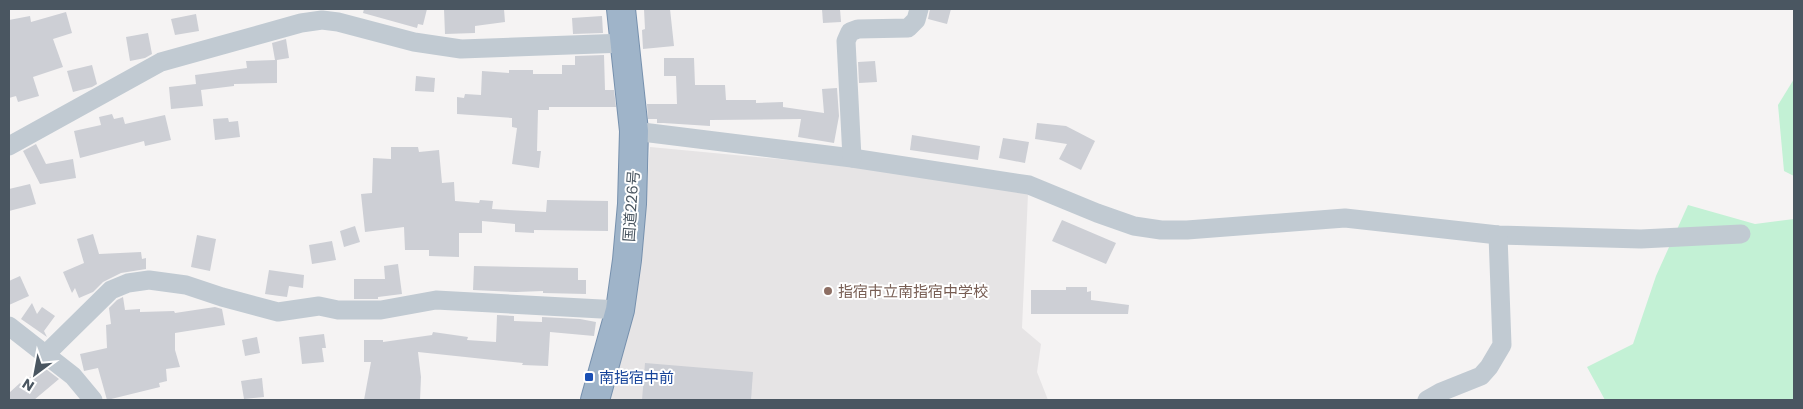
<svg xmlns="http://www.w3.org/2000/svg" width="1803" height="409" viewBox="0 0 1803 409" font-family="Poppins,'Noto Sans JP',sans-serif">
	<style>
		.education { fill: #e6e4e5 }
		.green { fill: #c3f1d5 }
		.building { fill: #cdcfd5 }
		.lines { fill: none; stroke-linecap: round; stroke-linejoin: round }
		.trunk-casing { stroke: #7690ad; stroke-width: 30 }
		.minor { stroke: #c1cad2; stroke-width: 19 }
		.trunk { stroke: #9fb4c9; stroke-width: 28 }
		.education-dot { fill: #8d6e63; stroke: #fff; stroke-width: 2 }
		.transit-dot { fill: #1a4fb4; stroke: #fff; stroke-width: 2 }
		.labels { text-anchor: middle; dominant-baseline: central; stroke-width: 4; stroke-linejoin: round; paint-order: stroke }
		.street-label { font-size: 15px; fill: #4a5661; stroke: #fff }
		.education-label { font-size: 15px; fill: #785e54; stroke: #fff; text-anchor: start }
		.transit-label { font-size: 15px; fill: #164399; stroke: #fff; text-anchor: start }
	</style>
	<rect width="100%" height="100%" fill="#f5f3f3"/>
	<polygon class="education" points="650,147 864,167 1028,194 1022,328 1041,344 1037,372 1048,400 607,400 641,254"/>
	<g class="green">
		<polygon points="1794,79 1794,176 1784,171 1778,105"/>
		<polygon points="1688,205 1755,224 1794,219 1794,400 1605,400 1587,367 1633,344 1656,276"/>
	</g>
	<g class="building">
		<polygon points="364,9 427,9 423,25 418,24 417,28 363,13"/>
		<polygon points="444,9 504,9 505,22 475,26 475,33 445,34"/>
		<polygon points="644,9 670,9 674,46 643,49 642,30 645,29"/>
		<polygon points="822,9 840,9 841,22 823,23"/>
		<polygon points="930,9 951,9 947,24 928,19"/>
		<polygon points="66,12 72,33 53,39 63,67 33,77 39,96 18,102 16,96 9,98 9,20 30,16 31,22"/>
		<polygon points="196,14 199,31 175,35 171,19"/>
		<polygon points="602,16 603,33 573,34 572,18"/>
		<polygon points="148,33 152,54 145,58 130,61 126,37"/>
		<polygon points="286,39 289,58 277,60 277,83 234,84 234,86 201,90 203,106 171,109 169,87 196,84 195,75 247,68 246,61 275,60 272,43"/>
		<polygon points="604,55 605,90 614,90 616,107 549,107 549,110 538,110 537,151 541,151 539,168 512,164 517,128 512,127 512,118 457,114 457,97 464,98 465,94 481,95 482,71 509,73 509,70 533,70 533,74 562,74 562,65 575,65 575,56"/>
		<polygon points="664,58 694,58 695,85 725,85 726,100 756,100 756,103 783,102 783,107 824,113 822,89 837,88 839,116 834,143 798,137 801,119 710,120 710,126 663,123 657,123 657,119 648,119 647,104 677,104 676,76 664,76"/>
		<polygon points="875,61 877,82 859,83 858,62"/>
		<polygon points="92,65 97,84 92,87 73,92 67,71"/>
		<polygon points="416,76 435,78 434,92 415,91"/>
		<polygon points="112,114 114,119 123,117 125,124 165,115 171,140 145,146 144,141 80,158 74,131 101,125 99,117"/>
		<polygon points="228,118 229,122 238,121 240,137 215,140 213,119"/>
		<polygon points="1037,123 1066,126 1095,141 1081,170 1059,159 1067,144 1035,139"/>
		<polygon points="912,135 980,146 978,160 910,150"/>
		<polygon points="1003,138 1029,142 1025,163 999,158"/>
		<polygon points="36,144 46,164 73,159 76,178 40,184 23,151"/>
		<polygon points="391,147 418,147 419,152 439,150 442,183 454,182 455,201 479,203 480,200 493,201 492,209 546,212 547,200 608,201 608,231 534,230 534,233 515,232 515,224 482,221 482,233 459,233 459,257 429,256 429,250 405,250 404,227 365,232 361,194 372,193 373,158 391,159"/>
		<polygon points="30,184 36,204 9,211 9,189"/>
		<polygon points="1062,220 1116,243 1106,264 1052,241"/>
		<polygon points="355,226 360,242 344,247 340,231"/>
		<polygon points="93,234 99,254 141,252 142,259 146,258 146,269 121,273 103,282 93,292 79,298 75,288 72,293 63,272 84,263 77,239"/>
		<polygon points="197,235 216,239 210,271 191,267"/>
		<polygon points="332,241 336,260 312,264 309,245"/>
		<polygon points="398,264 402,294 378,297 378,299 354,299 354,279 385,279 384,266"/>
		<polygon points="474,266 578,268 578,280 586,280 586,294 543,293 543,291 516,292 473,290"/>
		<polygon points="269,270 304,275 303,288 289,286 287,297 265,294"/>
		<polygon points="20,276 29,296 9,305 9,281"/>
		<polygon points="1066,287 1087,287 1087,292 1091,291 1091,300 1129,305 1128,314 1031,314 1031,290 1066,290"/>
		<polygon points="123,297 125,310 140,309 140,312 174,311 175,313 215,307 222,309 225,325 175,333 175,350 180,367 166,369 167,381 159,383 160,387 107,400 98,368 84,371 80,354 107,348 106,325 111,324 109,308 117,300"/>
		<polygon points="32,303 37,314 42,307 55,316 44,331 47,337 21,319"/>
		<polygon points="497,315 514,316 514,321 542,322 542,317 580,319 596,322 594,336 550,332 548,366 522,365 523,363 418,352 421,377 420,400 364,400 371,362 364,362 364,340 383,340 383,342 432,335 433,332 468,337 467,340 496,342"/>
		<polygon points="324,334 326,348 322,348 324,362 302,364 299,337"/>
		<polygon points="257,337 260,353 245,356 242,340"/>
		<polygon points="645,363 753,372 751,400 642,400"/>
		<polygon points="42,366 59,379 34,400 9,400 9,393 20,383 22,385"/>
		<polygon points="262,378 264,397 244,399 241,381"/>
	</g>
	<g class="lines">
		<defs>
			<polyline id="trunk" points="595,400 620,310 627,260 632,204 634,131 621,9"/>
		</defs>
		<use href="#trunk" class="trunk-casing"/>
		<g class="minor">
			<polyline points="634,131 852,158 1029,185 1097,213 1134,226 1161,230 1187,230 1345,218 1498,235 1641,239 1741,234"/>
			<polyline points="9,146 161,62 301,23 322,20 338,22 414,42 461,49 625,43"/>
			<polyline points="852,158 846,41 850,32 858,29 908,28 916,20 919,9"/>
			<polyline points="9,326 73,376 93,400"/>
			<polyline points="46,354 111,290 128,283 149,280 186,285 222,297 278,312 319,306 338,310 381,310 436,300 620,310"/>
			<polyline points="1427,400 1441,392 1481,376 1489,367 1502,345 1498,235"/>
		</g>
		<use href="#trunk" class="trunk"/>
	</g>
	<circle class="education-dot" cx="828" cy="291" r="5"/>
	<rect class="transit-dot" x="584" y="372" width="10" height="10" rx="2.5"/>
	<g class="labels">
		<g class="street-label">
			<text transform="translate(631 206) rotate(-86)">国道226号</text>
		</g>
		<g class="education-label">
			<text x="838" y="291">指宿市立南指宿中学校</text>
		</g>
		<g class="transit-label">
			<text x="599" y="377">南指宿中前</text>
		</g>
	</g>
	<rect width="1803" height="409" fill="none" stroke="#4a5661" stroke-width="20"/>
	<g transform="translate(35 374) rotate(212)" stroke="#ffffff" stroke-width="4" paint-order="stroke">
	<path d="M0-4L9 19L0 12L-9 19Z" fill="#4a5661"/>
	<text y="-8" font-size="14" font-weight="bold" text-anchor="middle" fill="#4a5661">N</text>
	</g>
</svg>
